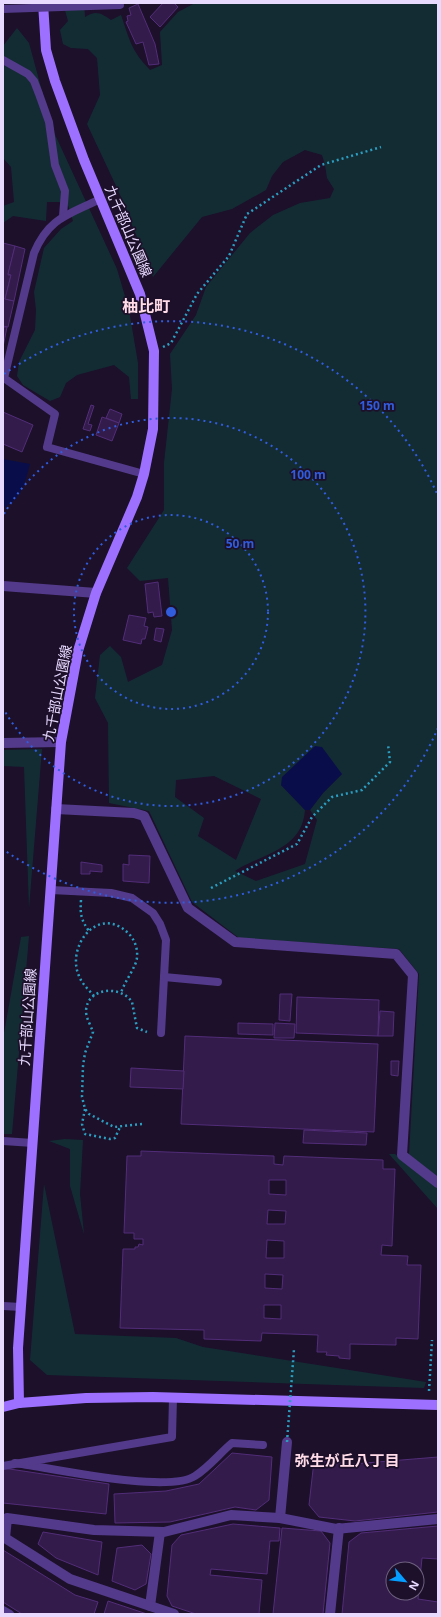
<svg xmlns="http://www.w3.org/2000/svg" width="441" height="1617" viewBox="0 0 441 1617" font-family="'Noto Sans','Noto Sans JP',sans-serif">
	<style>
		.green { fill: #132c34; fill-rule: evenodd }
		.water { fill: #090e4a }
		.building { fill: #331b4c; stroke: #522d78; fill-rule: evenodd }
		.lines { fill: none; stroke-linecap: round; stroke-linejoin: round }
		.path { stroke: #2d9dbf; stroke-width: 2.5; stroke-dasharray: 2 3; stroke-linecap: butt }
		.lane { stroke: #543a8a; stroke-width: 8 }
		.street { stroke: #543a8a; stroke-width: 10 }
		.secondary { stroke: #9d70ff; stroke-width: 10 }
		.path-bridge { stroke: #2d9dbf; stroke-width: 2.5; stroke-dasharray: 2 3; stroke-linecap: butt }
		.lane-bridge { stroke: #543a8a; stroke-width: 8 }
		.ring { fill: none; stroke: #315cdc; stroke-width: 2; stroke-dasharray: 2 4 }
		.labels { text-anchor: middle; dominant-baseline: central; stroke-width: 3.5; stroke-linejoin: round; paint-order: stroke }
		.street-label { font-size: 14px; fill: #e8d9ff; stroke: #1c102a }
		.neighbourhood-label { font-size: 15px; font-weight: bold; fill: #ffdbe7; stroke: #1c102a }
		.quarter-label { font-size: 16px; font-weight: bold; fill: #ffdbe7; stroke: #1c102a }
		.centre { fill: #315cdc; stroke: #1c102a; stroke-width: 2 }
		.ring-label { font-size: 12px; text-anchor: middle; font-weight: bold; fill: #315cdc; stroke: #1c102a; stroke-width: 3.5; stroke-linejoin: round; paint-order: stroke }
	</style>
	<rect width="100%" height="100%" fill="#1c102a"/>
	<g class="green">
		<path d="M63 3H84L85 17C96 10 101 13 111 20L121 15C130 41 131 50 150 70L162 65 160 32 178 12 195 3H438V1177L409 1155 419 974 399 949 239 938 192 902 149 811 109 803 108 723 95 698 100 655 110 646 121 657 128 682 162 665 172 630 168 578 140 581 127 568 164 510V463L172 389 170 354 196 315 206 287 250 233 273 215 300 203 330 198 334 189 327 178 325 165 322 155 305 150 283 162 272 176 266 190 232 209 202 217 153 277 118 190 87 124 100 95 97 58 88 49 71 48 63 44 60 30 68 21ZM342 774 323 793 310 810 317 820 305 864 256 881 235 871C263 853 302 850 305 810L281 785ZM214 776 261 799 236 860 198 836 204 818 175 797 176 780Z"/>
		<polygon points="17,28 29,43 52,128 117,269 129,310 138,363 138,399 131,399 129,377 114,365 77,375 66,383 60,397 50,401 23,385 17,376 19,362 35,330 36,310 34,292 44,248 61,229 73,221 67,202 47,202 46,221 13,216 3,223 3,206 14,202 11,167 3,158 3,46"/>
		<polygon points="42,749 29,908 24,767 3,766 3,750"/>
		<polygon points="29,936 12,1134 3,1134 3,1039 21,937"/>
		<polygon points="65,1139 83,1140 80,1194 84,1234 70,1186 70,1149 49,1141"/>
		<polygon points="389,1154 395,1154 438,1188 438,1209"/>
		<polygon points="44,1184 75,1334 176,1338 203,1347 426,1382 424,1388 47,1375 30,1360"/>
	</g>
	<g class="water">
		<path d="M3 459 30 464C25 482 22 499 3 508Z"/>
		<polygon points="315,746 322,747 342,774 323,793 310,810 305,810 281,785 282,777"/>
	</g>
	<g class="building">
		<polygon points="163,3 179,3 175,4 178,7 160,27 150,17"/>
		<polygon points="138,4 155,44 159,64 149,65 143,42 136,44 126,22 128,21 127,16 131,15 129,8"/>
		<polygon points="3,243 15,246 8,275 11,275 5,299 14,301 8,327 3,326"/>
		<polygon points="15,246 25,249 14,301 5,299 11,275 8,274"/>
		<polygon points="3,327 7,327 3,347"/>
		<polygon points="91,405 94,406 88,424 92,425 90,431 83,429"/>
		<polygon points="110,409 122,414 119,423 106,418"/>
		<polygon points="3,412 33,425 22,452 3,444"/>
		<polygon points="102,417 119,423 112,441 96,435"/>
		<polygon points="158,582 162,616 154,617 153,612 148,613 145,584"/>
		<polygon points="129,615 146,618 144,626 148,627 145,639 142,639 141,644 123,640"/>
		<polygon points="156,628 164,629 161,642 154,640"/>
		<polygon points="129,855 150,856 149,883 123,881 123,864 129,865"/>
		<polygon points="81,862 102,865 102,872 90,871 90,874 81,874"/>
		<polygon points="280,994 292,994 290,1021 279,1020"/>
		<polygon points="297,997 379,1000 378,1036 296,1033"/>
		<polygon points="380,1011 394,1012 393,1036 378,1036"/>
		<polygon points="238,1023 273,1024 273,1035 238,1034"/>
		<polygon points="275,1023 295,1024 294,1038 274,1038"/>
		<polygon points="185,1036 378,1044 374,1132 181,1124"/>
		<polygon points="391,1061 399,1061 398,1076 391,1075"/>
		<polygon points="131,1068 184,1071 183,1089 130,1087"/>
		<polygon points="304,1130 367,1133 366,1145 303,1143"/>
		<path d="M141 1151 274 1156V1164L283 1165 284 1156 383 1160V1169H395L392 1246 382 1245 381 1255 408 1256 407 1265H421L418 1339 396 1338V1345L350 1344V1359L339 1358V1356L326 1355 327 1352H317L318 1335 262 1333 261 1341 204 1339V1330L120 1328 123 1249H135V1247H138L139 1244 143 1245V1239H134V1233H124L127 1156H141ZM269 1180H286V1195L269 1194ZM268 1210 286 1211 285 1224H267ZM267 1240 284 1241V1258H266ZM265 1274 283 1275 282 1289 265 1288ZM264 1305H281V1319L264 1318Z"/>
		<polygon points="232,1453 272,1457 269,1500 256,1510 235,1507 170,1522 115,1523 114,1494 166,1491 199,1484"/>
		<polygon points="438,1457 438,1512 355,1521 319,1517 309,1505 314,1461 353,1464"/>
		<polygon points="3,1468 109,1484 106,1514 3,1503"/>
		<polygon points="233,1524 280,1528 279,1541 270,1541 267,1574 211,1569 210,1575 262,1580 259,1614 196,1614 172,1606 167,1596 172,1545 181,1535"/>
		<path d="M438 1526V1559L422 1558 418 1599 438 1602V1614H342L349 1542 361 1533ZM393 1569H417V1593H393Z"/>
		<polygon points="282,1528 321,1531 330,1543 323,1614 273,1614"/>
		<polygon points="43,1532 102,1542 98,1575 56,1558 38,1544"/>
		<polygon points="142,1545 151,1554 146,1584 135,1590 112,1581 117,1548"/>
		<polygon points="3,1550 75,1595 98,1602 94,1614 22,1614 3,1602"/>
		<polygon points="108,1601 147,1614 104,1614"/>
	</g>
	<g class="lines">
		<g class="path">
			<polyline points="163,347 171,343 197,294 229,256 247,214 321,165 381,147"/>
			<polyline points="211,888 297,844 312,817 332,797 362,790 390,762 388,744"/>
			<path d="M81 900C80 914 81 920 89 931"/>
			<path d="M94 996C89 990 82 984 79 976 66 947 97 905 127 932 134 938 138 948 137 957 137 966 124 982 121 993"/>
			<polyline points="85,1109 82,1124 85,1134 110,1139 115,1138 120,1127"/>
			<path d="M142 1124 114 1127 89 1114 85 1109 82 1097 83 1066 85 1053 93 1032C91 1026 86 1018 86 1011 87 987 121 985 132 1002L137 1028 147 1032"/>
			<polyline points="429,1391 432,1340"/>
		</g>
		<g class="lane">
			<polyline points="3,60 28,74 34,81 39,94 49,122 55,165 65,191 63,216"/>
			<path d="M100 199C69 215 49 217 34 253L4 378 55 414 47 447 144 474"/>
			<polyline points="51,890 111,893 132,898 153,913 160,924 166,940 161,1033"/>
			<polyline points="164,977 218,982"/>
			<polyline points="3,1141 33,1143"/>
			<polyline points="3,1306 21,1307"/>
			<path d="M15 1463C51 1468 168 1494 195 1476 209 1467 220 1453 232 1443L263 1445"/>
			<polyline points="3,1466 172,1437 173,1398"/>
			<polyline points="3,1610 10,1614"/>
		</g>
		<g class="street">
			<polyline points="3,586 96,593"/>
			<polyline points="3,743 61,742"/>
			<polyline points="56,809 134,813 144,816 188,908 235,942 396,954 413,975 402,1155 438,1183"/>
			<polyline points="280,1518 287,1442"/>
			<polyline points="150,1606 160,1532"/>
			<polyline points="174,1614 70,1579 5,1538 7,1518 94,1530 164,1532 231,1515 280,1518 336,1529 438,1519"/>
			<polyline points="330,1614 339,1528"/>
		</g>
		<g class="secondary">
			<polyline points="19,1403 18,1348 61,742 78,651 96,593 137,497 144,474 153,429 154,351 140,294 84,160 55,81 46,50 43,3"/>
			<polyline points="3,1407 19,1403 86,1398 153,1397 438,1405"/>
		</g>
		<polyline class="path-bridge" points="287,1442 294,1349"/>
		<polyline class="lane-bridge" points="3,9 120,5"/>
	</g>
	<g class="ring">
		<circle cx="171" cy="612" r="97"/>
		<path d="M4 514A194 194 0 1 1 4 710"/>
		<path d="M438 728A291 291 0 0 1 4 850M4 374A291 291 0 0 1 438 496"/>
	</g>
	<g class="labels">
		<g class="street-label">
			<text transform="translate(129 231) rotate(67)">九千部山公園線</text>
			<text transform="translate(57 693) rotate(-79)">九千部山公園線</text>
			<text transform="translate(27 1017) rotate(-86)">九千部山公園線</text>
		</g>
		<g class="neighbourhood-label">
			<text x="347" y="1460">弥生が丘八丁目</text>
		</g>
		<g class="quarter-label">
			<text x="146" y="306">柚比町</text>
		</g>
	</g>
	<circle cx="171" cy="612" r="6" class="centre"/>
	<g class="ring-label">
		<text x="377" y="410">150 m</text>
		<text x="308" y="479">100 m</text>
		<text x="240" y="548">50 m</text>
	</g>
	<rect width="441" height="1617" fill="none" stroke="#e8d9ff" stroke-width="8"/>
	<g transform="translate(405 1581) rotate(118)"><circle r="19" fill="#1c102a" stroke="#6e607f"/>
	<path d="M0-3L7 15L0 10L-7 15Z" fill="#059dff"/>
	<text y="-6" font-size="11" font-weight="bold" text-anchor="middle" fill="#e8d9ff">N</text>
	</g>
</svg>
